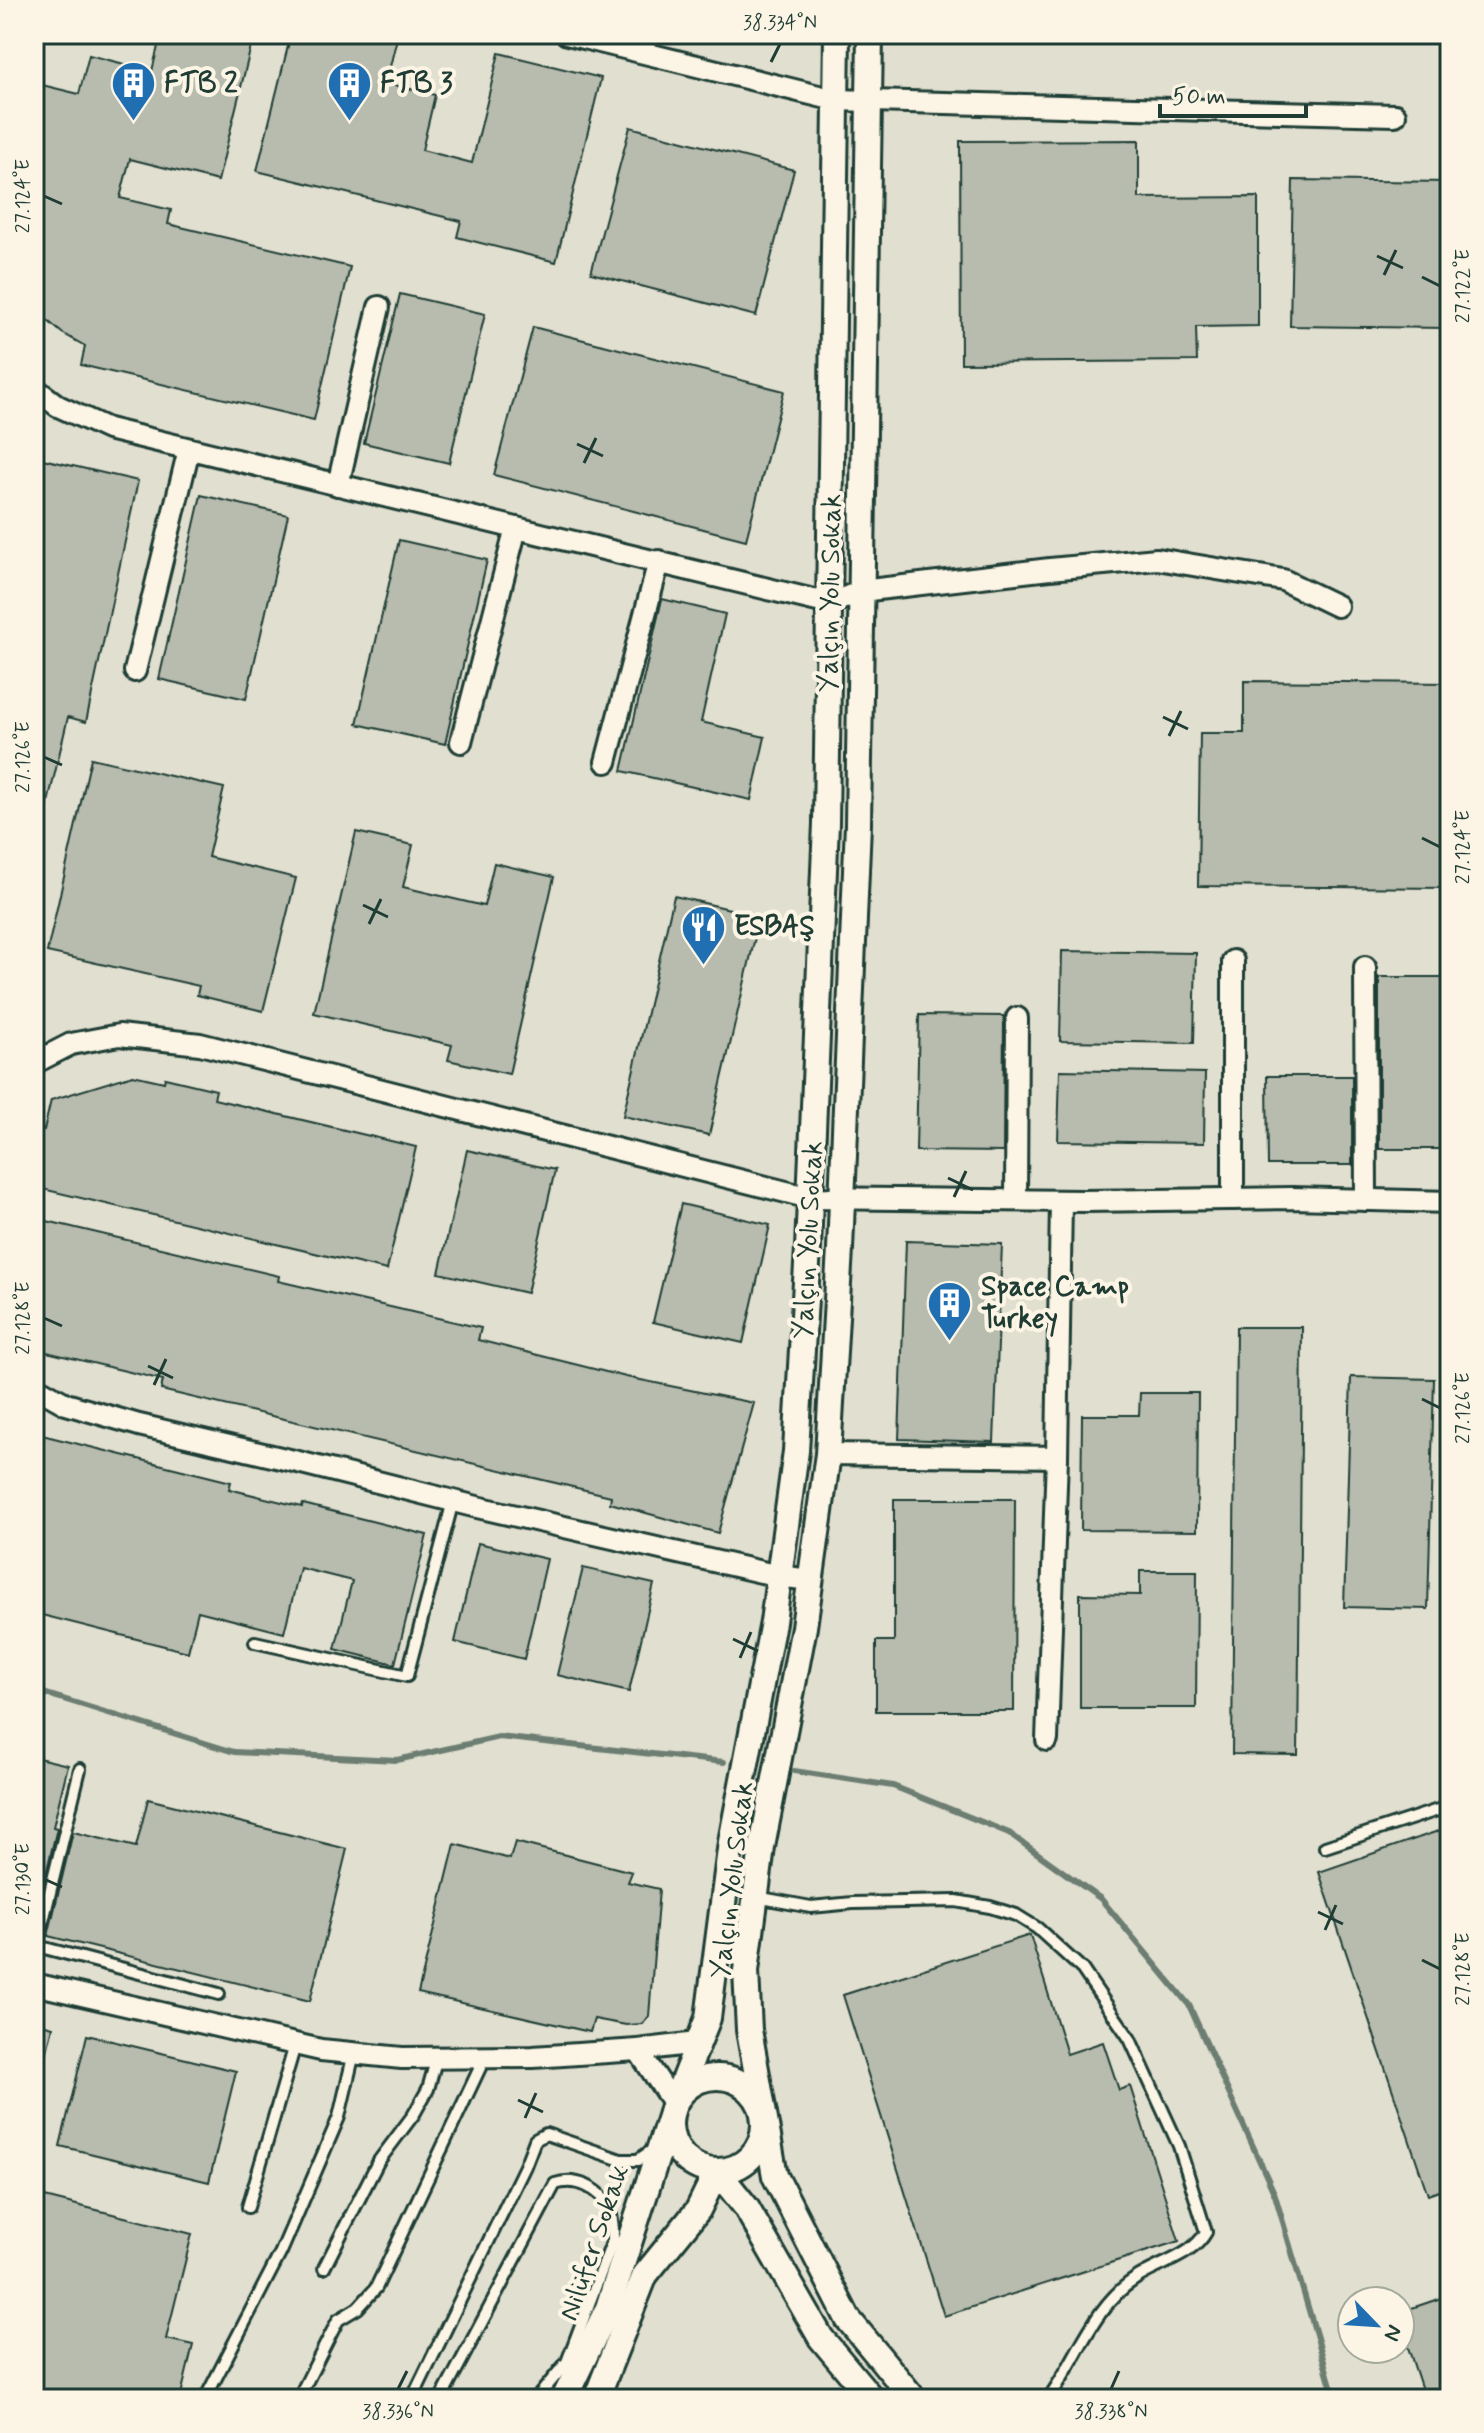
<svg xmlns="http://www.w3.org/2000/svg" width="1484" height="2433" viewBox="0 0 1484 2433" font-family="Mynerve,sans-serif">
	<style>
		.built { fill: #e1dfd0; fill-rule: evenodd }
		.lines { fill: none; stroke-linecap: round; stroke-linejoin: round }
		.stream { stroke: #6c7d72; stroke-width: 6 }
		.building { fill: #b8bcae; stroke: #1f3d34; stroke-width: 2 }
		.service-casing { stroke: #1f3d34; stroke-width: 16 }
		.minor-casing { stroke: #1f3d34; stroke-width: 26 }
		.tertiary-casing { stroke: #1f3d34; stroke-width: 30 }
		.service { stroke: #fcf5e5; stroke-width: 10 }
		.minor { stroke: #fcf5e5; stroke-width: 20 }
		.tertiary { stroke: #fcf5e5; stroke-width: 24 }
		.ticks { fill: none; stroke: #1f3d34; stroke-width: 3 }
		.labels { text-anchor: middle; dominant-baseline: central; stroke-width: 8; stroke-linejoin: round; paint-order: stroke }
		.poi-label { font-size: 28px; font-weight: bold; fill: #1f3d34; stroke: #fcf5e5; text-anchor: start }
		.street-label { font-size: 28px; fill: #1f3d34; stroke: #fcf5e5 }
		.neatline { fill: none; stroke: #1f3d34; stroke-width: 3 }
		.ticks-label { font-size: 20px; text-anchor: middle; fill: #1f3d34 }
	</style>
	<rect width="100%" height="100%" fill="#f3eede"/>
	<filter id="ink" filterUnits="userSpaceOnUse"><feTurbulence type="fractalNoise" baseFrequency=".0125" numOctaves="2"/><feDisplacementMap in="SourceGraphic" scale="16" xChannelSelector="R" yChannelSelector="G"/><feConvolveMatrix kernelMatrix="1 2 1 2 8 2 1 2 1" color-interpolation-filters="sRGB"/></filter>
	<g filter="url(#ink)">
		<path class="built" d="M34 34H1450V2399H34ZM1352 2301H1400V2349H1352Z"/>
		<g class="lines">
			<g class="stream">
				<polyline points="34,1690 234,1752 397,1760 499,1737 724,1762"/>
				<polyline points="794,1771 893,1786 1009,1833 1101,1899 1189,2005 1275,2195 1335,2399"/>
			</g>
		</g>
		<g class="building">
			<polygon points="161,34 254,34 218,181 130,159 120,198 171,210 168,224 350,267 314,420 81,365 85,346 62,333 34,309 34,83 79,94 89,55 152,71"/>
			<polygon points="291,34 398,34 386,83 435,95 422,150 472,163 499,53 601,78 556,262 457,237 461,221 257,171"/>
			<polygon points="630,127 794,170 756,316 591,273"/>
			<polygon points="1139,140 1139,198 1258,197 1258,326 1196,327 1197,361 961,363 960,141"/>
			<polygon points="1293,180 1449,182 1446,328 1290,326"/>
			<polygon points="400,294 485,314 449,463 364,443"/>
			<polygon points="533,327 784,391 746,540 494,475"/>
			<polygon points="34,457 138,481 86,722 68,717 40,837 34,836"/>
			<polygon points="201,495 288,515 246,699 159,679"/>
			<polygon points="399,540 487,560 445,744 357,724"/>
			<polygon points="662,599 725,614 701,722 765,737 751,800 622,771"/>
			<polygon points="1244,681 1450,683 1450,888 1198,886 1200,733 1244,733"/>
			<polygon points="91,758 224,788 208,857 296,878 263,1011 197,995 199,986 47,952"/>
			<polygon points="356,832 413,845 403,887 484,906 494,863 554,877 509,1074 448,1060 452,1045 314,1013"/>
			<polygon points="674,896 760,916 709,1135 623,1116"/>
			<polygon points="1062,951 1196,953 1194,1043 1060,1041"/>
			<rect x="1379" y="977" width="71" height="172"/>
			<polygon points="919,1015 1004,1016 1003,1152 916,1151"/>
			<polygon points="1060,1070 1205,1073 1204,1143 1058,1141"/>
			<polygon points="133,1075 164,1082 165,1078 216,1090 214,1099 416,1147 387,1270 34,1187 34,1128 44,1130 51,1100"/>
			<polygon points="1267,1076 1352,1076 1352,1165 1268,1165"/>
			<polygon points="467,1150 555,1170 527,1293 439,1273"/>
			<polygon points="681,1204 770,1225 743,1343 653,1322"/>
			<polygon points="34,1218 279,1276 278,1281 481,1328 478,1340 626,1377 754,1403 718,1533 610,1503 611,1496 161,1390 163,1380 34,1349"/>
			<polygon points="906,1241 1002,1244 994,1442 899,1439"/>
			<polygon points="1236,1327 1302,1327 1298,1755 1232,1754"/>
			<polygon points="1351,1377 1434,1379 1428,1609 1344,1607"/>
			<polygon points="1140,1393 1198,1393 1197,1531 1081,1530 1082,1415 1139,1415"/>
			<polygon points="34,1433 231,1482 229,1489 302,1507 303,1504 427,1535 395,1664 335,1649 352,1581 300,1568 284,1633 198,1611 188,1652 34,1613"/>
			<polygon points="894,1499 1015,1499 1014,1711 876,1711 876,1641 894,1641"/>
			<polygon points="478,1543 547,1559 524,1659 455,1642"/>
			<polygon points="583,1568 654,1584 629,1692 557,1675"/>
			<polygon points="1140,1571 1197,1571 1196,1708 1080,1708 1080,1594 1140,1595"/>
			<polygon points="34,1757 68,1765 53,1827 57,1828 34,1924"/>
			<polygon points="148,1799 347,1849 310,2001 48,1936 73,1832 136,1847"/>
			<polygon points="1450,1827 1450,2187 1428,2195 1319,1872"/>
			<polygon points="515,1842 632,1872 628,1882 659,1889 649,2016 643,2024 626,2025 594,2019 590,2032 418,1993 455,1844 510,1859"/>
			<polygon points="1030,1935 1067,2054 1103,2042 1119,2090 1130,2086 1179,2241 944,2316 843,1995"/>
			<polygon points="34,2022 53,2027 40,2080 34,2079"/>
			<polygon points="87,2035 236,2071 209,2182 60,2146"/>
			<polygon points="45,2197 192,2234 166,2339 193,2345 180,2399 34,2399 34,2243"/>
			<polygon points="1450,2295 1450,2399 1425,2399 1400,2323 1400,2312"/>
		</g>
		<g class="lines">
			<defs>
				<g id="service">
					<polyline points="34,1043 41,1060"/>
					<polyline points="255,1642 407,1676 453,1501"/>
					<polyline points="1325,1847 1450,1806"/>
					<path d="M756 1897 811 1907 853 1903 956 1901 990 1907 1016 1915 1037 1928 1082 1969 1130 2039 1179 2146 1206 2232C1192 2257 1159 2263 1135 2279 1093 2306 1077 2360 1048 2399"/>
					<polyline points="37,1946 219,1994"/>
					<polyline points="34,1958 80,1769"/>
					<polyline points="248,2207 295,2045"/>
					<polyline points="324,2268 378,2162 414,2114 428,2089 437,2057"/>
					<polyline points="205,2399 281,2252 339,2117 354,2053"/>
					<polyline points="298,2399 338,2320 358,2308 376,2288 485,2057"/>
					<polyline points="412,2399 525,2166 535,2140 546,2134 621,2160 638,2160 656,2148"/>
					<path d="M441 2399 555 2184C575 2177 601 2188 609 2208 613 2218 613 2229 613 2240L567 2362 536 2399"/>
				</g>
				<g id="minor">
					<polyline points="567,34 835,100 1395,115"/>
					<polyline points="34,388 58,406 108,429 830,604 861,591 1050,569 1157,559 1283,580 1337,606"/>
					<polyline points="338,485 379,307"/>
					<polyline points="135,671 189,449"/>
					<polyline points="461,742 516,528"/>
					<polyline points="606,762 659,561"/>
					<polyline points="1233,961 1233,1199"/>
					<polyline points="1365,967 1366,1200"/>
					<polyline points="34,1063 71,1044 119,1035 200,1044 810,1198 1084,1201 1292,1198 1450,1202"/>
					<polyline points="1016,1200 1017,1018"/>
					<polyline points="34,1386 66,1404 139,1425 298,1462 477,1507 779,1576 810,1580"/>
					<polyline points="828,1454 1057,1457"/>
					<polyline points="1047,1740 1057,1457 1061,1201"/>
					<polyline points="34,1984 321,2050 402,2058 533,2057 638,2050 697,2043"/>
					<polyline points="638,2050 674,2104"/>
				</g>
				<g id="tertiary">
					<polyline points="870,34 858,824 840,1249 828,1454 804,1627 762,1847 746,1971 749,2030 775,2176 848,2319 914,2399"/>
					<circle cx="717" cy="2124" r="47"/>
					<polyline points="717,2171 746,2207 821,2338 872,2399"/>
					<polyline points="564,2399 608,2308 674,2104 708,2018 731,1842 773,1622 796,1451 808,1248 826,823 837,34"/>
					<polyline points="596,2399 645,2275 698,2210 717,2171"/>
				</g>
			</defs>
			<use href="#service" class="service-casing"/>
			<use href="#minor" class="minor-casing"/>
			<use href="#tertiary" class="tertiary-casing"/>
			<use href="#service" class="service"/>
			<use href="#minor" class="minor"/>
			<use href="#tertiary" class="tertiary"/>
		</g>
	</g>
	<path class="ticks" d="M771 62 780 44M44 196 62 204M1377 256 1403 268M1384 275 1396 250M1422 277 1440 286M577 444 603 456M584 463 596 438M1163 717 1188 729M1169 736 1181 711M44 757 62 765M1422 838 1440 847M363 905 388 917M369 924 381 899M948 1178 973 1190M954 1197 966 1171M44 1318 62 1326M148 1366 173 1378M154 1385 166 1359M1422 1399 1440 1408M733 1639 758 1651M740 1658 751 1632M44 1879 62 1887M1318 1912 1343 1924M1325 1930 1336 1905M1422 1960 1440 1969M518 2100 543 2112M525 2118 536 2093M398 2389 407 2371M1111 2389 1119 2371"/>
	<defs>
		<symbol id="building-pin" viewBox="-11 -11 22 30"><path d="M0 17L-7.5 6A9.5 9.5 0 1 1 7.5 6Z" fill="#1f6fb2" stroke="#fcf5e5"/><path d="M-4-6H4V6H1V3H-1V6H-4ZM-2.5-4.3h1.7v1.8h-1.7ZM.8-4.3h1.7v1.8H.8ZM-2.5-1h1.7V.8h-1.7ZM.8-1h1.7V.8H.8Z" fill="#fff"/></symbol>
		<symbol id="restaurant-pin" viewBox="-11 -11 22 30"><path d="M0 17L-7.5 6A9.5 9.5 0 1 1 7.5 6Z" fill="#1f6fb2" stroke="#fcf5e5"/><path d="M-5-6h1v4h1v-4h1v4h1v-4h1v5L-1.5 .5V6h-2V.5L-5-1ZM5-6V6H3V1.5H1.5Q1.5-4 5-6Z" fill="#fff"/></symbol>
	</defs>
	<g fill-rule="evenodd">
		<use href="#building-pin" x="108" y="58" width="51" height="69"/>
		<use href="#building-pin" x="324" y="58" width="51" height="69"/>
		<use href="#restaurant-pin" x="678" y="902" width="51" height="69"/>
		<use href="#building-pin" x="924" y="1278" width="51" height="69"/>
	</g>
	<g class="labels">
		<g class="poi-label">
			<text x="164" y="84">FTB 2</text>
			<text x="380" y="84">FTB 3</text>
			<text x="734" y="927">ESBAŞ</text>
			<text x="981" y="1287">Space Camp<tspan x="981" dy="32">Turkey</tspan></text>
		</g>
		<g class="street-label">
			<text transform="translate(831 593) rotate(-89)">Yalçın Yolu Sokak</text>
			<text transform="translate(809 1240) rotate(-87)">Yalçın Yolu Sokak</text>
			<text transform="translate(733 1880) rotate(-83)">Yalçın Yolu Sokak</text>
			<text transform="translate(595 2243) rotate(-71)">Nilüfer Sokak</text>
		</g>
	</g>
	<rect width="1484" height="2433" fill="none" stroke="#fcf5e5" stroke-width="88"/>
	<g transform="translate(1376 2325) rotate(115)"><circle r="38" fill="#fcf5e5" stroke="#a4ab9e" stroke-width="2"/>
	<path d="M0-6L14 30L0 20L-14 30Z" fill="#1f6fb2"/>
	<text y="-12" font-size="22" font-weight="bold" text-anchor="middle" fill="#1f3d34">N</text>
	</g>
	<path d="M1160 104v12h146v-12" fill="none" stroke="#1f3d34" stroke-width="4"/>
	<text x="1172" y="104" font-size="24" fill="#1f3d34" stroke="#fcf5e5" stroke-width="6" paint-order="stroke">50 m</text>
	<rect x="44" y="44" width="1396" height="2345" class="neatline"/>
	<g class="ticks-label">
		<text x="780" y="29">38.334°N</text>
		<text transform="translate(22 196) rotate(-90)" y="7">27.124°E</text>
		<text transform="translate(1462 286) rotate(-90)" y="7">27.122°E</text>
		<text transform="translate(22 757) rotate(-90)" y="7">27.126°E</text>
		<text transform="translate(1462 847) rotate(-90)" y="7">27.124°E</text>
		<text transform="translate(22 1318) rotate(-90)" y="7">27.128°E</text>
		<text transform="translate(1462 1408) rotate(-90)" y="7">27.126°E</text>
		<text transform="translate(22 1879) rotate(-90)" y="7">27.130°E</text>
		<text transform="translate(1462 1969) rotate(-90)" y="7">27.128°E</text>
		<text x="398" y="2418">38.336°N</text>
		<text x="1111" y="2418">38.338°N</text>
	</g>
</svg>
